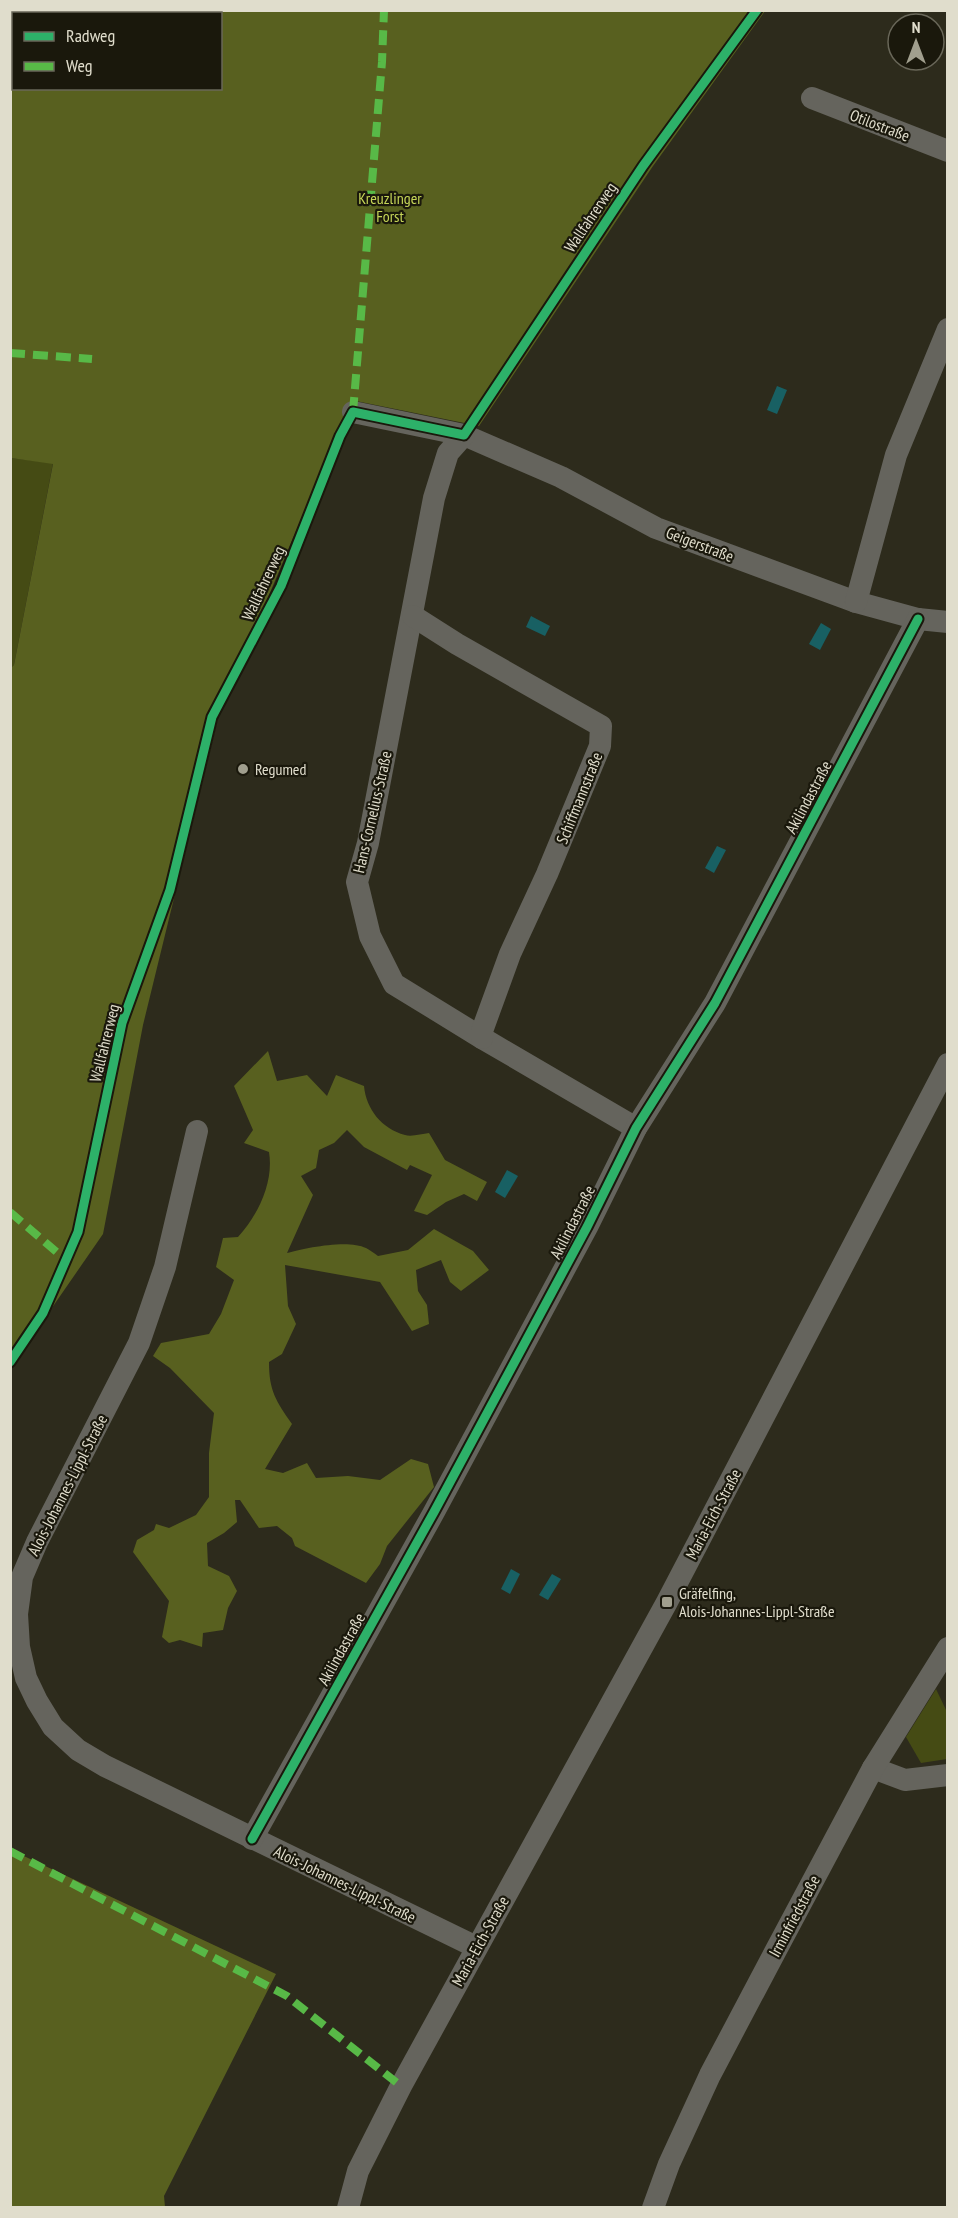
<svg xmlns="http://www.w3.org/2000/svg" width="958" height="2218" viewBox="0 0 958 2218" font-family="'PT Sans Narrow',sans-serif">
	<style>
		.green { fill: #454b14 }
		.forest { fill: #58601f; fill-rule: evenodd }
		.water { fill: #186063 }
		.lines { fill: none; stroke-linecap: round; stroke-linejoin: round }
		.minor { stroke: #65645d; stroke-width: 22 }
		.quiet { stroke: #58b947; stroke-width: 8; stroke-dasharray: 15 8; stroke-linecap: butt }
		.cycleway-casing { stroke: #1a180c; stroke-width: 13 }
		.cycleway { stroke: #2db169; stroke-width: 9 }
		.poi-dot { fill: #a19f8e; stroke: #1a180c; stroke-width: 2 }
		.labels { text-anchor: middle; dominant-baseline: central; stroke-width: 4.5; stroke-linejoin: round; paint-order: stroke }
		.street-label { font-size: 16px; fill: #e0ddcc; stroke: #1a180c }
		.park-label { font-size: 16px; fill: #c5d558; stroke: #1a180c }
		.poi-label { font-size: 16px; fill: #e0ddcc; stroke: #1a180c; text-anchor: start }
	</style>
	<rect width="100%" height="100%" fill="#2d2b1c"/>
	<g class="green">
		<polygon points="11,458 53,463 14,665 11,669"/>
		<polygon points="936,1689 947,1712 947,1759 921,1763 906,1737"/>
	</g>
	<g class="forest">
		<path d="M11 11H765L653 166 479 426 351 400 219 714 143 1025 103 1234 11 1367 10 669 14 665 53 464 11 458ZM14 14H220V88H14Z"/>
		<path d="M268 1051 277 1081 307 1075 327 1096 336 1075 364 1086C366 1109 382 1129 405 1135 411 1137 422 1134 429 1133L445 1160 487 1182 477 1201 464 1194 446 1202 427 1215 414 1211 432 1175 410 1165 407 1170 364 1147 347 1130 334 1143 319 1150 316 1168 301 1176 313 1195 287 1253C305 1248 348 1239 366 1248 370 1250 374 1253 378 1256L408 1250 434 1229 473 1251 489 1270 461 1291 450 1282 441 1260 416 1270 418 1291 427 1305 429 1324 412 1331 380 1282 285 1265 288 1306 296 1324 282 1354 269 1362C269 1391 276 1401 292 1424L265 1469 283 1473 307 1463 316 1478 348 1476 380 1480 411 1459 428 1464 434 1487 387 1546 380 1564 366 1583 295 1546 292 1538 277 1526 259 1528 240 1500H235L237 1522 224 1533 207 1543 208 1566 229 1576 237 1591 228 1608 223 1630 203 1633 202 1647 180 1640 169 1643 162 1637 169 1601 133 1552 137 1540 154 1530 156 1524 169 1528 196 1515 209 1497V1453L214 1413 170 1368 153 1356 161 1343 209 1334 221 1314 234 1280 216 1267 223 1238 238 1237C258 1215 274 1182 269 1152L244 1143 253 1130 234 1086Z"/>
		<polygon points="11,1850 276,1974 164,2196 165,2207 11,2207"/>
	</g>
	<g class="water">
		<polygon points="777,386 787,390 777,414 767,410"/>
		<polygon points="531,616 550,626 545,636 526,627"/>
		<polygon points="821,623 831,629 820,650 809,644"/>
		<polygon points="717,846 726,850 714,873 705,868"/>
		<polygon points="507,1170 518,1176 505,1198 495,1192"/>
		<polygon points="511,1569 520,1574 510,1594 501,1589"/>
		<polygon points="552,1574 561,1579 548,1600 539,1595"/>
	</g>
	<g class="lines">
		<g class="minor">
			<polyline points="812,98 948,151"/>
			<polyline points="353,412 464,435 561,477 656,528 856,602 918,619 948,622"/>
			<polyline points="464,435 448,453 434,498 368,843 357,882 370,936 394,984 482,1038 636,1128"/>
			<polyline points="856,602 896,455 948,329"/>
			<polyline points="413,616 457,644 601,726 600,746 547,874 510,954 482,1031 482,1038"/>
			<polyline points="197,1131 165,1267 139,1343 37,1542 22,1577 17,1614 19,1647 26,1678 37,1701 53,1727 78,1750 105,1766 476,1947"/>
			<polyline points="873,1768 905,1780 948,1775"/>
			<polyline points="252,1839 434,1512 587,1227 636,1128 715,1003 918,619"/>
			<polyline points="348,2208 358,2171 401,2086 667,1602 948,1064"/>
			<polyline points="653,2208 669,2164 710,2075 775,1952 873,1768 948,1648"/>
		</g>
		<g class="quiet">
			<polyline points="10,353 92,359"/>
			<polyline points="353,412 382,62 384,10"/>
			<polyline points="10,1212 66,1260"/>
			<polyline points="10,1851 287,1996 401,2086"/>
		</g>
		<defs>
			<g id="cycleway">
				<polyline points="10,1362 43,1313 78,1232 122,1023 170,890 212,717 281,586 340,436 353,412 464,435 643,166 757,10"/>
				<polyline points="252,1839 434,1512 587,1227 636,1128 715,1003 918,619"/>
			</g>
		</defs>
		<use href="#cycleway" class="cycleway-casing"/>
		<use href="#cycleway" class="cycleway"/>
	</g>
	<g class="poi-dot">
		<circle cx="243" cy="769" r="6"/>
		<rect x="661" y="1596" width="12" height="12" rx="3"/>
	</g>
	<g class="labels">
		<g class="street-label">
			<text transform="translate(880 125) rotate(21)">Otilostraße</text>
			<text transform="translate(590 217) rotate(-56)">Wallfahrerweg</text>
			<text transform="translate(700 544) rotate(21)">Geigerstraße</text>
			<text transform="translate(263 583) rotate(-65)">Wallfahrerweg</text>
			<text transform="translate(808 797) rotate(-62)">Akilindastraße</text>
			<text transform="translate(579 798) rotate(-68)">Schiffmannstraße</text>
			<text transform="translate(372 812) rotate(-77)">Hans-Cornelius-Straße</text>
			<text transform="translate(104 1043) rotate(-76)">Wallfahrerweg</text>
			<text transform="translate(572 1222) rotate(-63)">Akilindastraße</text>
			<text transform="translate(67 1485) rotate(-63)">Alois-Johannes-Lippl-Straße</text>
			<text transform="translate(713 1514) rotate(-62)">Maria-Eich-Straße</text>
			<text transform="translate(341 1649) rotate(-61)">Akilindastraße</text>
			<text transform="translate(345 1884) rotate(26)">Alois-Johannes-Lippl-Straße</text>
			<text transform="translate(794 1916) rotate(-62)">Irminfriedstraße</text>
			<text transform="translate(480 1941) rotate(-61)">Maria-Eich-Straße</text>
		</g>
		<g class="park-label">
			<text x="390" y="198">Kreuzlinger<tspan x="390" dy="18">Forst</tspan></text>
		</g>
		<g class="poi-label">
			<text x="255" y="769">Regumed</text>
			<text x="679" y="1593">Gräfelfing,<tspan x="679" dy="18">Alois-Johannes-Lippl-Straße</tspan></text>
		</g>
	</g>
	<rect width="958" height="2218" fill="none" stroke="#e0ddcc" stroke-width="24"/>
	<rect x="12" y="12" width="210" height="78" fill="#1a180c" stroke="#696759" stroke-width="1.5"/>
	<rect x="24" y="32" width="30" height="9" fill="#2db169" stroke="#696759" stroke-width="1.5"/>
	<text x="66" y="42" font-size="18" fill="#e0ddcc">Radweg</text>
	<rect x="24" y="62" width="30" height="9" fill="#58b947" stroke="#696759" stroke-width="1.5"/>
	<text x="66" y="72" font-size="18" fill="#e0ddcc">Weg</text>
	<g transform="translate(916 42)"><circle r="28" fill="#1a180c" stroke="#696759" stroke-width="1.5"/>
	<path d="M0-4.5L10 22L0 15L-10 22Z" fill="#a19f8e"/>
	<text y="-9" font-size="16" font-weight="bold" text-anchor="middle" fill="#e0ddcc">N</text>
	</g>
</svg>
